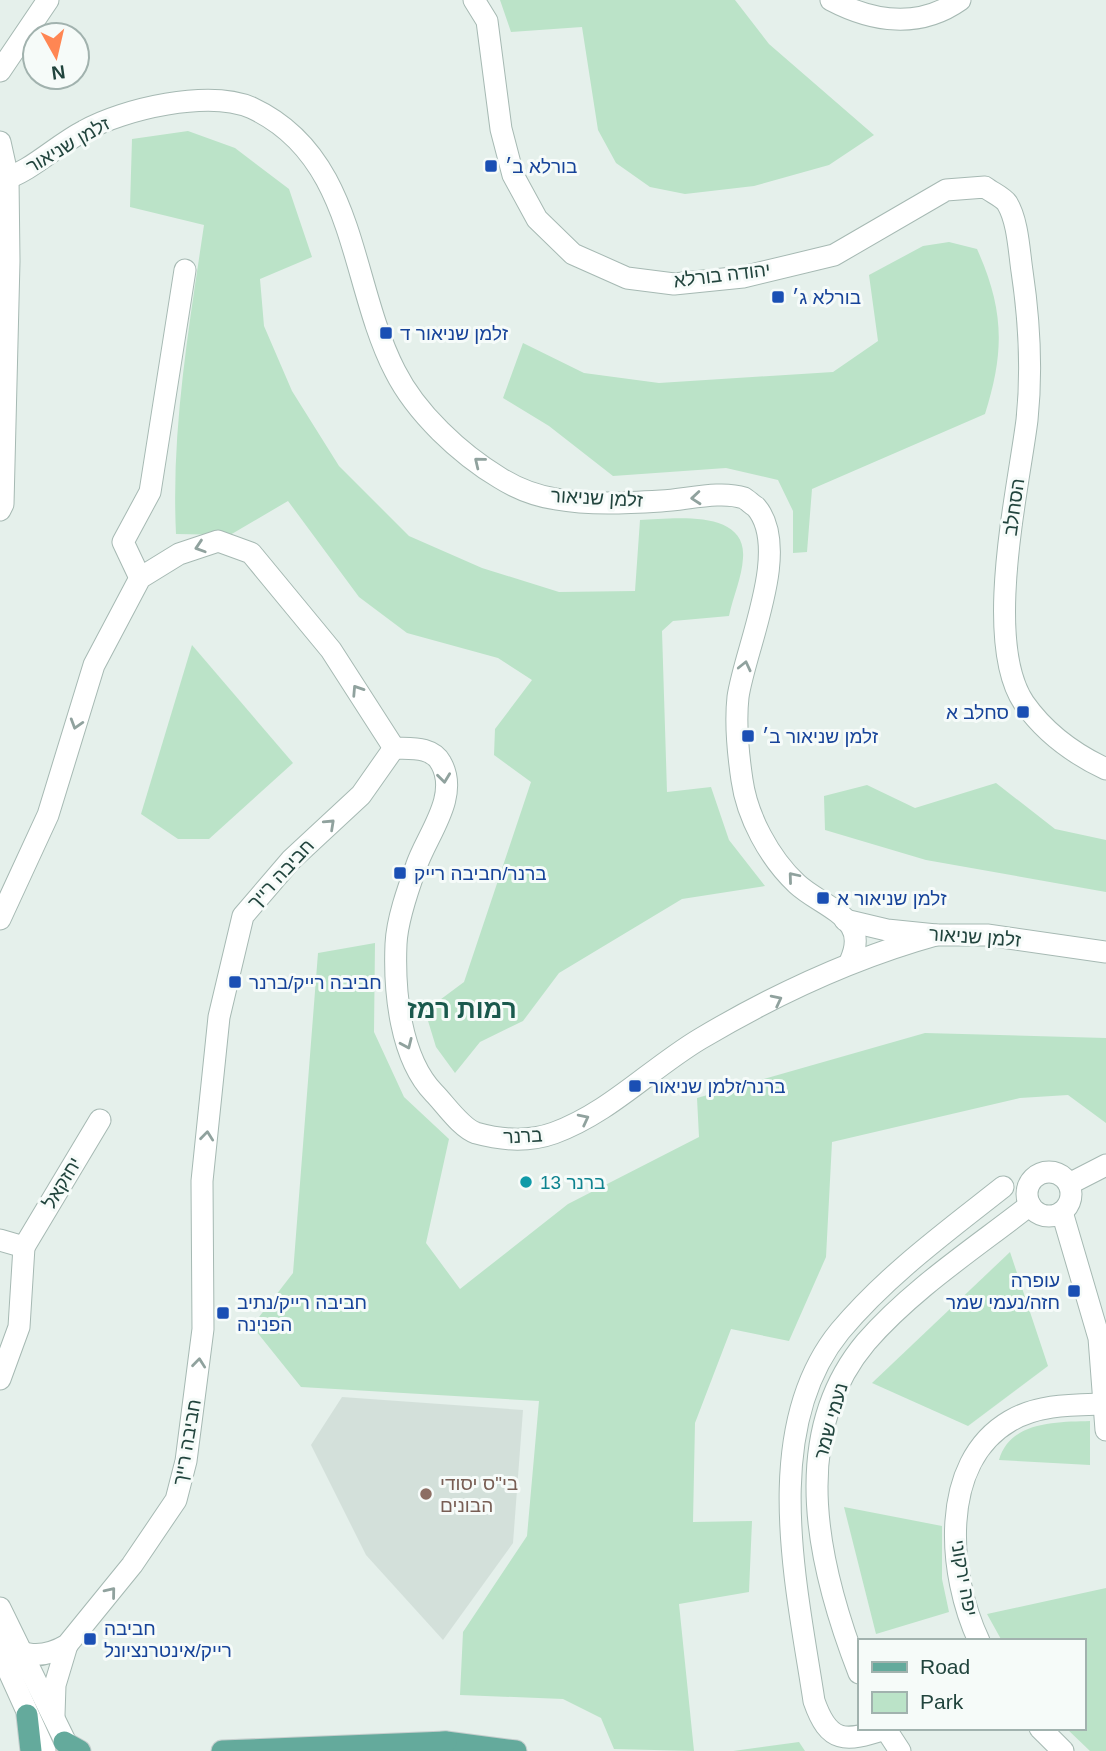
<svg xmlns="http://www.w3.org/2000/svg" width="1106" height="1751" viewBox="0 0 1106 1751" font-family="Arial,Heebo,sans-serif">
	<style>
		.built { fill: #d3e0da }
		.green { fill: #bbe3c8 }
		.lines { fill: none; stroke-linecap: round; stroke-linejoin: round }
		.minor-casing { stroke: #a6b9b3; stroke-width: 23 }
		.major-casing { stroke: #c5cecd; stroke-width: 23 }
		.minor { stroke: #fff; stroke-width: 21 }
		.major { stroke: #64aa9c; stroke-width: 21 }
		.oneway { stroke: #90a29e }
		.transit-dot { fill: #1a4fb4; stroke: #f6fbf9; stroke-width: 2.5 }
		.culture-dot { fill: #0f9aa8; stroke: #f6fbf9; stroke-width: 2.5 }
		.education-dot { fill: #8d6e63; stroke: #f6fbf9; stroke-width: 2.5 }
		.labels { text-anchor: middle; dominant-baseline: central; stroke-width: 6; stroke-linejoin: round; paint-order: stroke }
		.street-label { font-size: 19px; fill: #21443d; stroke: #f6fbf9 }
		.transit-label { font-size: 19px; fill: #164399; stroke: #f6fbf9; text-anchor: start }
		.culture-label { font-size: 19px; fill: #0d838f; stroke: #f6fbf9; text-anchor: start }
		.education-label { font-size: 19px; fill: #785e54; stroke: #f6fbf9; text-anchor: start }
		.district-label { font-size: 26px; font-weight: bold; fill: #1a594d; stroke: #f6fbf9 }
	</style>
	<rect width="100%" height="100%" fill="#e5f0eb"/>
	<polygon class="built" points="342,1397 523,1410 513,1543 443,1640 366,1555 311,1445"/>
	<g class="green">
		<polygon points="500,0 735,0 769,44 874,135 829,165 754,186 685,194 650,187 616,163 598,130 582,27 511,32"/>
		<path d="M188 131 235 148 289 189 312 257 260 279 264 326 292 391 339 466 409 536 482 568 559 592 635 591 640 520C671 519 747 508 743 558 742 577 733 597 729 616L673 621 662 631 667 792 711 787 729 840 765 886 682 899 559 973 523 1021 480 1042 455 1073 436 1047 425 1011 464 982 531 782 494 755 495 729 532 680 498 658 407 633 359 597 288 501 230 535 176 534C171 430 189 327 204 225L130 207 132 139Z"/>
		<path d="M949 242 977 249C1004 309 1005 351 985 414L812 489 807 552 793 553V511L778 480 726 468 613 476 549 426 503 398 523 343 584 373 659 383 833 372 878 341 869 275 923 246Z"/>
		<polygon points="192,645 293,763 209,839 178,839 141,814"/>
		<polygon points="996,783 1055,829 1106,840 1106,892 926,860 825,830 824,796 867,785 915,808"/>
		<polygon points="375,943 374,1032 404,1097 449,1139 426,1243 460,1289 568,1204 699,1137 697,1098 925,1033 1106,1038 1106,1123 1068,1095 1020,1098 832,1142 826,1257 789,1341 731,1329 695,1423 693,1522 752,1521 749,1592 679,1604 694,1751 614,1749 601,1718 563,1699 460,1695 463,1632 527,1536 539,1401 301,1387 252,1326 293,1273 318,953"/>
		<polygon points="1010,1252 1048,1366 968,1426 872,1383"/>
		<path d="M1090 1421V1465L999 1460C1010 1421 1057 1422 1090 1421Z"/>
		<polygon points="844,1507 942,1526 942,1579 949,1612 876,1634"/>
		<polygon points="1106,1588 1106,1751 1090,1751 1066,1728 1083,1728 1083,1641 1002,1641 987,1614"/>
		<polygon points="799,1742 805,1751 733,1751"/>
	</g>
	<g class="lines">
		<defs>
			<g id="minor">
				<path d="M474 0 487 21 501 129 513 175 537 219 573 254 627 278 674 284 743 277 834 255 946 190 985 187C991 192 1003 197 1007 203 1018 221 1019 251 1022 271 1029 318 1032 372 1027 420 1018 491 983 642 1024 703 1045 733 1074 754 1106 769"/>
				<path d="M831 0C873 22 919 29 960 0"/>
				<polyline points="0,71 48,0"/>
				<polyline points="0,142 8,178 9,261 3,504 0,510"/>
				<path d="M0 181C32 171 55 146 84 131 123 109 209 89 252 108 357 157 349 282 395 371 416 413 460 454 500 478 516 488 537 496 556 499 589 505 627 503 661 501 686 500 720 490 744 498 746 499 754 506 756 507 792 549 745 648 738 697 735 724 738 753 742 780 747 816 769 858 797 884 813 899 839 908 851 926 858 937 855 951 850 962"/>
				<polyline points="140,578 123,542 150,492 185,270"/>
				<path d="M394 748C410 749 432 746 441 763 460 797 426 836 416 867 408 889 397 920 396 944 394 991 400 1058 434 1093 445 1104 461 1128 476 1133 501 1140 529 1142 554 1133 609 1113 650 1069 700 1039 774 995 853 958 936 935"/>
				<polyline points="0,919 48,815 94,665 140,578 179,554 218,541 251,553 331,650 394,748"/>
				<polyline points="845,920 887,930 936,935 987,935 1106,952"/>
				<circle cx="1049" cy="1194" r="22"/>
				<polyline points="1069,1184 1106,1165"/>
				<polyline points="1062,1212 1099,1338 1106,1430"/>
				<polyline points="0,1240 24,1247 19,1327 0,1379"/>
				<polyline points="24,1247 100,1120"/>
				<polyline points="0,1608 70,1751"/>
				<path d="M0 1639C21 1658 43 1659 67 1645L132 1565 176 1500 186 1461 203 1329 202 1181 219 1017 243 916 291 860 361 795 394 748"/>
				<path d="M979 1641C948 1575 938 1463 1010 1421 1039 1404 1073 1405 1105 1404"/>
				<polyline points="0,1652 45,1751"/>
				<path d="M859 1673C819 1570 786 1437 866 1342 912 1289 975 1248 1030 1205"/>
				<polyline points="54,1715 55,1685 67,1645"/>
				<polyline points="885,1728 900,1751"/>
				<polyline points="1040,1728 1063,1751"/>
				<path d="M885 1729C845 1742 829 1744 814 1701 797 1588 759 1430 840 1331 887 1275 946 1232 1003 1187"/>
			</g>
			<g id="major">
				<polyline points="27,1715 31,1751"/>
				<polyline points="64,1742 80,1751"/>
				<polyline points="434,1743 446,1742 516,1751"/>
				<polyline points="222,1751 446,1742"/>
			</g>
		</defs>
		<use href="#minor" class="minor-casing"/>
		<use href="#major" class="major-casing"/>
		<use href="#minor" class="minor"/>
		<use href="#major" class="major"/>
	</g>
	<defs><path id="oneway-chevron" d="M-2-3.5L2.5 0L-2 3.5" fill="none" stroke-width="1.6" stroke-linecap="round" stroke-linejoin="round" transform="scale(1.75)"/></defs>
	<g class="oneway">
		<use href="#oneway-chevron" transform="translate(479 462) rotate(-141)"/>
		<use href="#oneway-chevron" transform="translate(696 498) rotate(175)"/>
		<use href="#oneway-chevron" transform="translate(200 547) rotate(162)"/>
		<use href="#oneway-chevron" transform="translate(745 666) rotate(-77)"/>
		<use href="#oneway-chevron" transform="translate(357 690) rotate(-123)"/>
		<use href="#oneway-chevron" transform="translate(76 724) rotate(107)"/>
		<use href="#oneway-chevron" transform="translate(444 778) rotate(83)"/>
		<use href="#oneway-chevron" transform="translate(330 824) rotate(-43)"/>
		<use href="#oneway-chevron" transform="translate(793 877) rotate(-130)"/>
		<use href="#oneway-chevron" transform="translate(777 1000) rotate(-27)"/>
		<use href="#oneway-chevron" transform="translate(407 1044) rotate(66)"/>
		<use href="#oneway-chevron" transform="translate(584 1119) rotate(-27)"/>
		<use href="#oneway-chevron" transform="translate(207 1136) rotate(-84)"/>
		<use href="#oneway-chevron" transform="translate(199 1363) rotate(-84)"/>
		<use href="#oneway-chevron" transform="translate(111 1592) rotate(-51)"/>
	</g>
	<g class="transit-dot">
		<rect x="484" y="159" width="14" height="14" rx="3.5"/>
		<rect x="771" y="290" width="14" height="14" rx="3.5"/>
		<rect x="379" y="326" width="14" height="14" rx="3.5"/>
		<rect x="1016" y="705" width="14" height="14" rx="3.5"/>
		<rect x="741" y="729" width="14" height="14" rx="3.5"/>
		<rect x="393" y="866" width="14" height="14" rx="3.5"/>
		<rect x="816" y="891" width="14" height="14" rx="3.5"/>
		<rect x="228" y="975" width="14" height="14" rx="3.5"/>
		<rect x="628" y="1079" width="14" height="14" rx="3.5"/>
		<rect x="1067" y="1284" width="14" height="14" rx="3.5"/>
		<rect x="216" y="1306" width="14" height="14" rx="3.5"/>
		<rect x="83" y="1632" width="14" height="14" rx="3.5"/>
	</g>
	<circle class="culture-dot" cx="526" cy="1182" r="7"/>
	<circle class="education-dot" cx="426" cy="1494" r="7"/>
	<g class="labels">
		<g class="street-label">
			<text transform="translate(68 145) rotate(-30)">זלמן שניאור</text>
			<text transform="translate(722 275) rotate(-7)">יהודה בורלא</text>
			<text transform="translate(597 498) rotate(3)">זלמן שניאור</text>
			<text transform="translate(1014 507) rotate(-82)">הסחלב</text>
			<text transform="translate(281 874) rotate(-47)">חביבה רייך</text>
			<text transform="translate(975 937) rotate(4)">זלמן שניאור</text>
			<text transform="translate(523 1136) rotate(-3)">ברנר</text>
			<text transform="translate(62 1183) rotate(-59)">יחזקאל</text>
			<text transform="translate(831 1421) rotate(-74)">נעמי שמר</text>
			<text transform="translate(187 1442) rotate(-80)">חביבה רייך</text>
			<text transform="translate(964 1578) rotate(80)">יפה ירקוני</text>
		</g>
		<g class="transit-label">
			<text x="505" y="166">בורלא ב׳</text>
			<text x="792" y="297">בורלא ג׳</text>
			<text x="400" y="333">זלמן שניאור ד</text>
			<text x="1009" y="712" text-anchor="end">סחלב א</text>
			<text x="762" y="736">זלמן שניאור ב׳</text>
			<text x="414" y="873">ברנר/חביבה רייק</text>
			<text x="837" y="898">זלמן שניאור א</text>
			<text x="249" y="982">חביבה רייק/ברנר</text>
			<text x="649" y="1086">ברנר/זלמן שניאור</text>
			<text x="1060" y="1280" text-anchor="end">עופרה<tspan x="1060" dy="22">חזה/נעמי שמר</tspan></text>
			<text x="237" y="1302">חביבה רייק/נתיב<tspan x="237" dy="22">הפנינה</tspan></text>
			<text x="104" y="1628">חביבה<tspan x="104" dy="22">רייק/אינטרנציונל</tspan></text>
		</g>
		<g class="culture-label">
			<text x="540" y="1182">ברנר 13</text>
		</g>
		<g class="education-label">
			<text x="440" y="1483">בי"ס יסודי<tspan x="440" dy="22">הבונים</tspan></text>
		</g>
		<g class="district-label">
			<text x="462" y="1009">רמות רמז</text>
		</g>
	</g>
	<rect x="858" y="1639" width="228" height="91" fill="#f6fbf9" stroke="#a1b2ae" stroke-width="2"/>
	<rect x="872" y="1662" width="35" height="10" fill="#64aa9c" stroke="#a1b2ae" stroke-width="2"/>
	<text x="920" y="1674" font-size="21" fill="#21443d">Road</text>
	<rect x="872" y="1692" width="35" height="21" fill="#bbe3c8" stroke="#a1b2ae" stroke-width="2"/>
	<text x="920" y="1709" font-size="21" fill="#21443d">Park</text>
	<g transform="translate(56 56) rotate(172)"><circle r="33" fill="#f6fbf9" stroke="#a1b2ae" stroke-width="2"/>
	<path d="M0-5L12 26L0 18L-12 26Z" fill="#ff8653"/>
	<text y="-10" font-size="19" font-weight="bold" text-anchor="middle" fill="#21443d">N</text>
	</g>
</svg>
